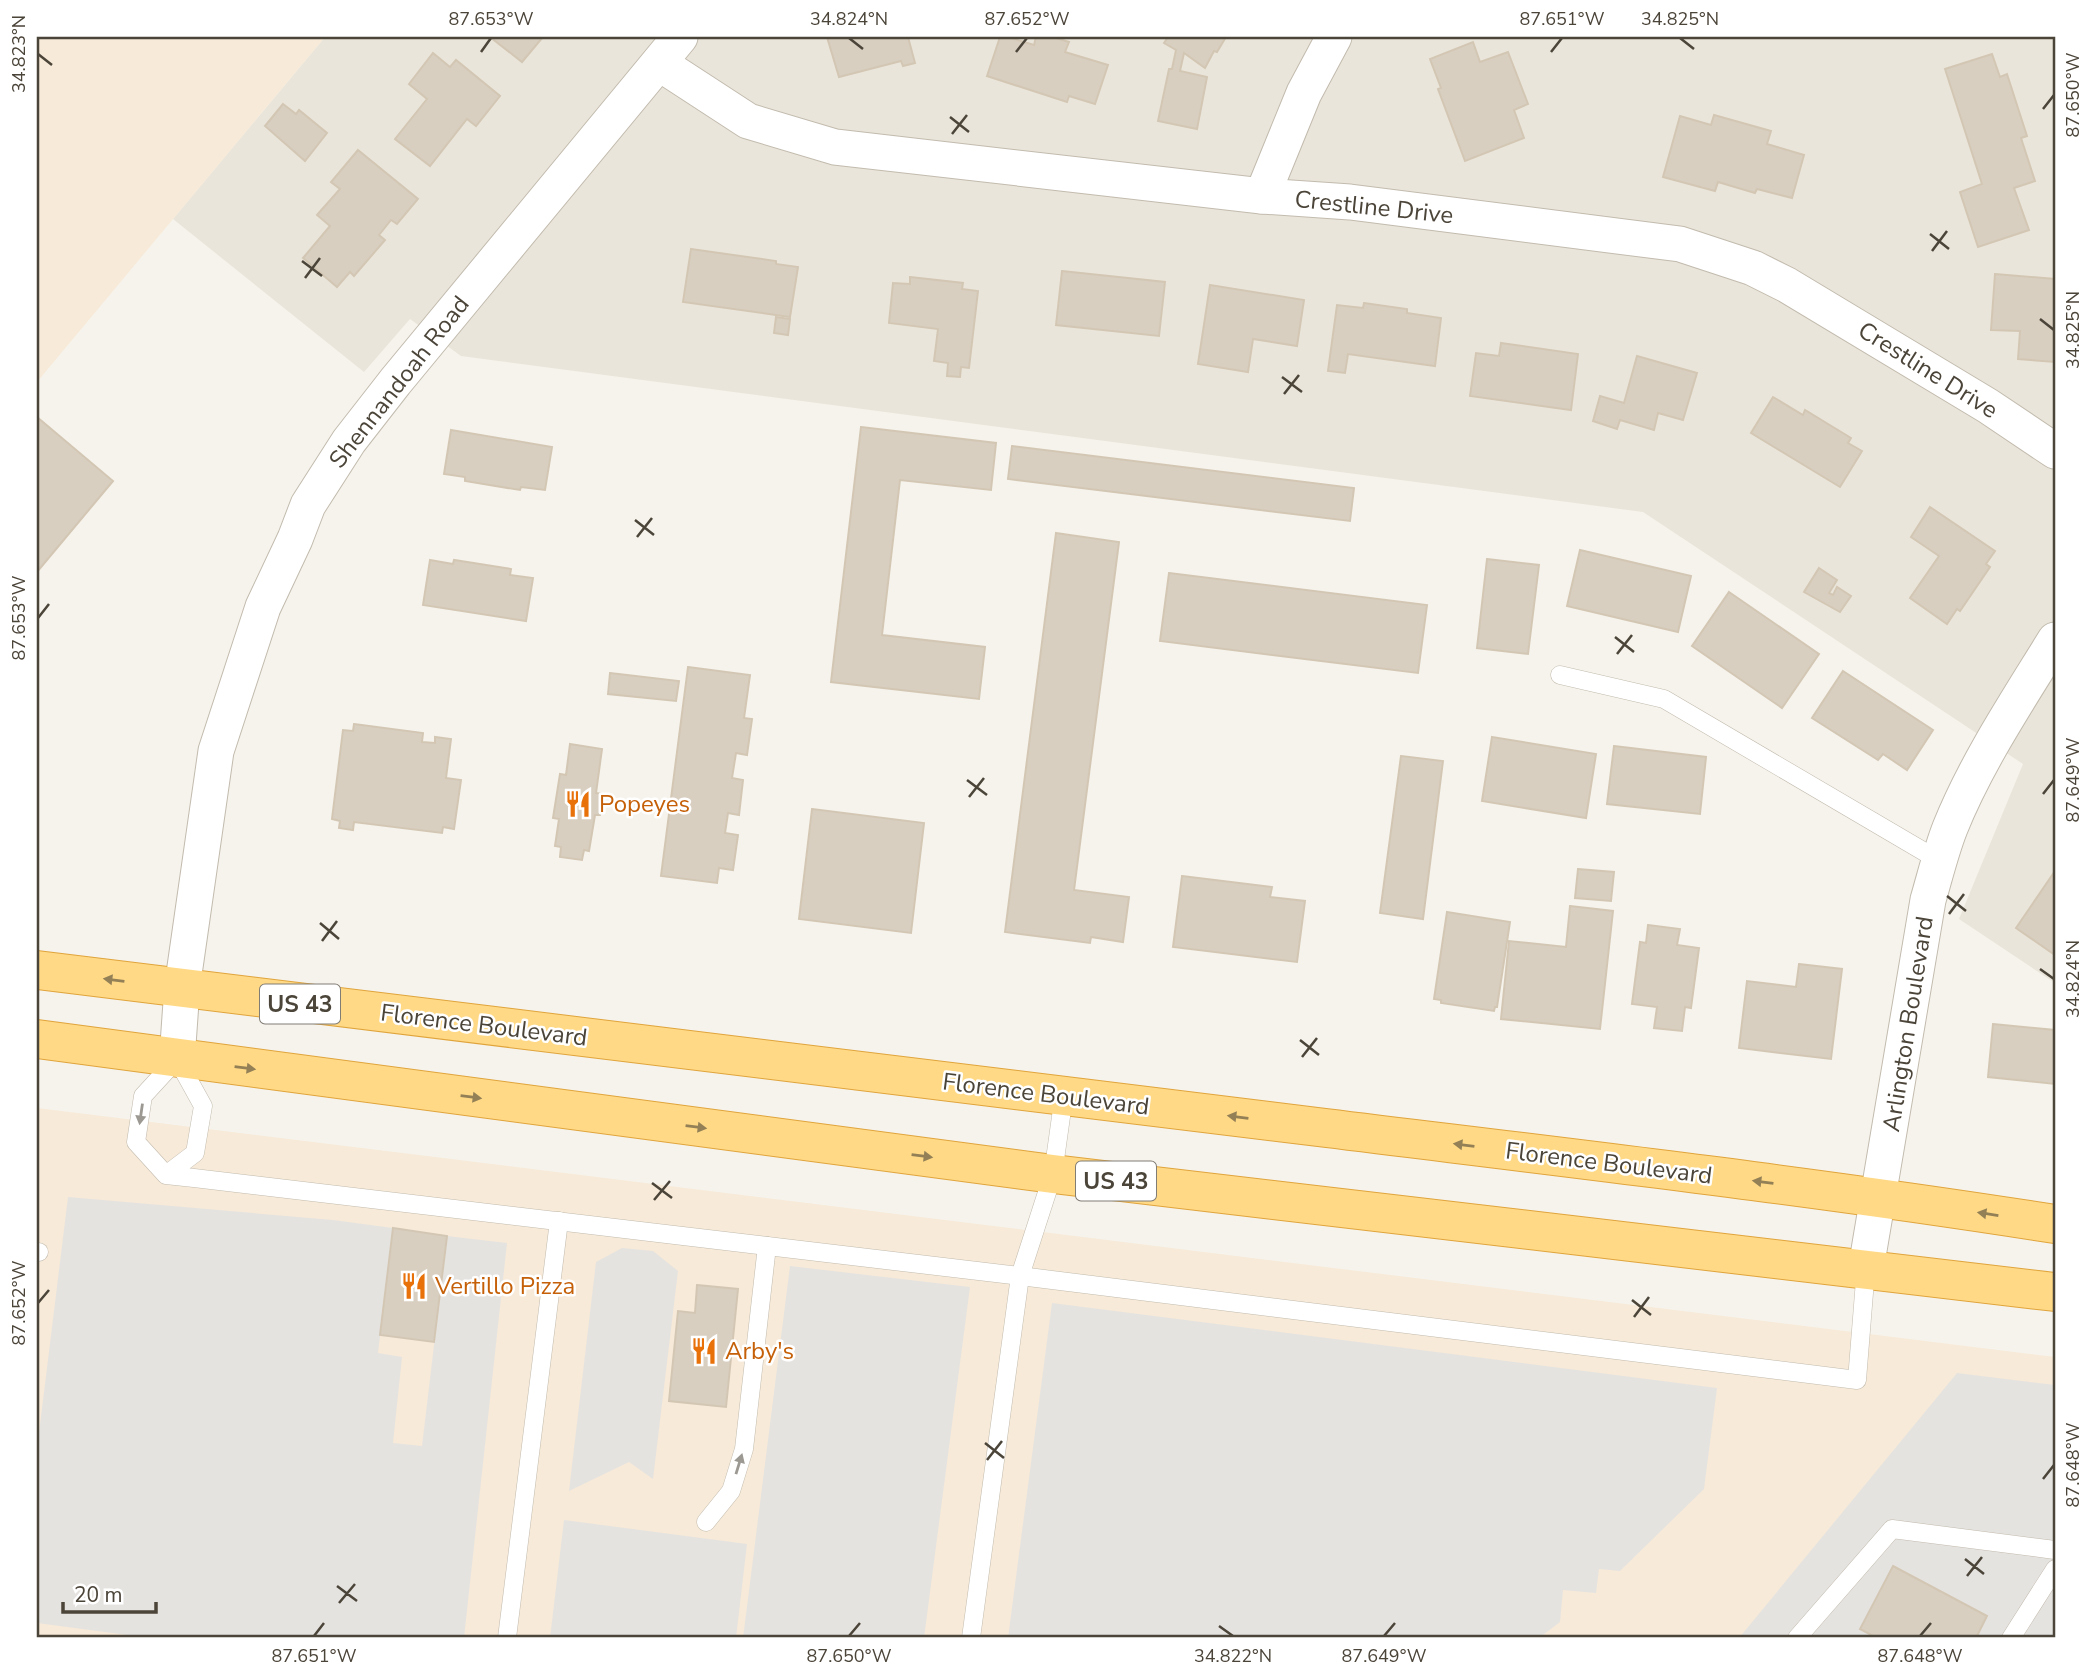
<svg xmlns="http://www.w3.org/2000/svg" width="2092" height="1675" viewBox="0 0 2092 1675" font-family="'Nunito Sans',sans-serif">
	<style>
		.residential { fill: #eae5da }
		.commercial { fill: #f7ead8 }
		.parking { fill: #e5e3e0 }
		.building { fill: #d8cfc1; stroke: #d3c7b4; stroke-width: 2 }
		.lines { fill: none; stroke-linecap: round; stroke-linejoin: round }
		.service-casing { stroke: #c2bbae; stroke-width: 19 }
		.minor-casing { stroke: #c2bbae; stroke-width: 37 }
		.trunk-casing { stroke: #e0a43c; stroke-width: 40 }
		.service { stroke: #fff; stroke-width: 18 }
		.minor { stroke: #fff; stroke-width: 35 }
		.trunk { stroke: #ffd985; stroke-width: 38 }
		.oneway { fill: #938057 }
		.oneway2 { fill: #9c9892 }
		.ticks { fill: none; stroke: #4b4439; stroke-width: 2.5 }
		.labels { text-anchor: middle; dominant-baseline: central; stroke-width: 5; stroke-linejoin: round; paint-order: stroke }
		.shield { fill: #fff; stroke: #817c74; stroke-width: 2 }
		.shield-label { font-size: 23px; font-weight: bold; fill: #4b4439 }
		.street-label { font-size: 24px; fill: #4b4439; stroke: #fff }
		.food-label { font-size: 24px; fill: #c56008; stroke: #fff; text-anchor: start }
		.neatline { fill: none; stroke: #4b4439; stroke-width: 2.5 }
		.ticks-label { font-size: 18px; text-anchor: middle; fill: #4b4439 }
	</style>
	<rect width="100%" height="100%" fill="#f6f3ec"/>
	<polygon class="residential" points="325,37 2055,37 2055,983 1959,919 2023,764 1643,512 461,356 410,319 364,372 173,219"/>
	<g class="commercial">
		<polygon points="37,37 325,37 37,382"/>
		<polygon points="37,1108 2055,1357 2055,1638 37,1638"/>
	</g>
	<g class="parking">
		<polygon points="68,1197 333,1220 393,1228 378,1353 402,1357 393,1443 422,1446 447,1236 507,1243 464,1638 150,1638 37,1623 37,1449"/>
		<polygon points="622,1248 653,1251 678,1271 653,1479 629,1462 569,1491 596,1262"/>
		<polygon points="790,1266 970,1287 924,1638 743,1638"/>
		<polygon points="1052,1303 1717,1388 1704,1489 1620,1571 1599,1569 1596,1593 1563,1590 1560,1622 1539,1638 1008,1638"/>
		<polygon points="1957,1373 2055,1385 2055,1638 1739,1638"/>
		<polygon points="564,1520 747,1544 736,1638 550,1638"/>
	</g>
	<g class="building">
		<polygon points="490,37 543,37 522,62"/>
		<polygon points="827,37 908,37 915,63 903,66 901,61 839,77"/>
		<polygon points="1000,37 1008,37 1034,45 1036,37 1053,37 1069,42 1065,52 1108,65 1095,104 1069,96 1067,102 987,76"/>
		<polygon points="1168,37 1226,37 1217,52 1214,51 1205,68 1184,53 1180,71 1207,77 1197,129 1158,121 1169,69 1172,69 1176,50 1164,43"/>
		<polygon points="1473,42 1480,62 1508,52 1528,104 1514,110 1524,138 1465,161 1438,89 1441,88 1430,59"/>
		<polygon points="433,53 450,67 456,60 500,96 476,126 467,119 430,166 395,139 427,99 409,84"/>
		<polygon points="1992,54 2000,77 2007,74 2027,136 2021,138 2035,181 2014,188 2029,230 1978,247 1960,192 1982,184 1945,69"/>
		<polygon points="283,104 296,114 299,110 327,133 305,161 265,126"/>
		<polygon points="1714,115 1771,131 1767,144 1804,155 1792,198 1757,189 1755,193 1718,182 1715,191 1663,177 1680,116 1711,125"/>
		<polygon points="358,150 418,199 397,224 391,220 379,235 385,240 354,276 350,272 337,287 303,258 330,226 317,215 340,189 331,182"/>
		<polygon points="691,249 776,261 776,264 798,267 790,317 683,302"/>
		<polygon points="1062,271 1165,282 1159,336 1056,325"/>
		<polygon points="1995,274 2055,279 2055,362 2018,359 2020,331 1991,330"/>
		<polygon points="910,277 963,283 962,289 978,291 969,368 961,367 960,377 947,376 948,363 934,361 938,329 889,323 893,283 910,284"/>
		<polygon points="1210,285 1304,300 1297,346 1253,339 1248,372 1198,364"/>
		<polygon points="1364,303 1407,309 1407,313 1441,318 1435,366 1348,354 1345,373 1328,371 1337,305 1363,308"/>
		<polygon points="776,317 790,319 788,335 774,333"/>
		<polygon points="1501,343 1578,354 1571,410 1470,396 1476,353 1499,356"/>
		<polygon points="1637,356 1697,373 1683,420 1658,413 1654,430 1620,420 1617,429 1593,421 1600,396 1624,403"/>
		<polygon points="1773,397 1803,415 1805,410 1851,438 1848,443 1862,451 1840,487 1751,433"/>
		<polygon points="37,417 113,481 37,572"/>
		<polygon points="861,427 996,443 991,490 900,480 882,635 985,647 979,699 831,682"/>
		<polygon points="451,430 552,447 545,490 521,487 520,490 465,481 465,477 444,474"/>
		<polygon points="1012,446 1354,488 1350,521 1008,479"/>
		<polygon points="1930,507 1995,551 1986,564 1990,567 1960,611 1957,609 1947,624 1910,598 1939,556 1911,537"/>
		<polygon points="1056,533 1119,542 1074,890 1129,897 1123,942 1091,937 1090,943 1005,932"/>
		<polygon points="1580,550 1691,576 1678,632 1567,606"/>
		<polygon points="1487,559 1539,565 1528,654 1477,648"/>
		<polygon points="430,560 453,564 454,560 511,569 510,575 533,578 526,621 423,605"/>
		<polygon points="1819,568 1837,580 1829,593 1833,595 1837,587 1851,596 1840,612 1804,592"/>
		<polygon points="1169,573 1427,605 1418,673 1160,641"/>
		<polygon points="1729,592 1819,654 1782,708 1692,646"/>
		<polygon points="688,667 750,675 744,718 752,719 747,755 736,753 732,778 743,780 739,815 728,813 725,833 738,835 733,870 719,868 717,883 661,876"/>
		<polygon points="1843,671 1933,730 1907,770 1883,754 1878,760 1812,718"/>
		<polygon points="610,673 679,681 676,701 608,694"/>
		<polygon points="354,724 423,733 422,742 435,743 435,737 451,739 446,778 461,780 454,829 443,827 442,833 354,822 353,830 339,828 340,821 332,819 343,730 353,731"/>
		<polygon points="1492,737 1596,754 1586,818 1482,801"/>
		<polygon points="570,744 602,749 596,793 603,794 600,815 595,815 589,851 584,850 582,860 560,857 561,847 555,846 559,819 553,818 560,774 566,775"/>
		<polygon points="1614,746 1706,757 1700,814 1607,804"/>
		<polygon points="1401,756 1443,761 1423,919 1380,913"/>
		<polygon points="812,809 924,823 911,933 799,919"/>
		<polygon points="1578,869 1614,872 1611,901 1575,898"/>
		<polygon points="2055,871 2055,955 2016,928"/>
		<polygon points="1182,876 1272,887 1270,897 1305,901 1297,962 1173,947"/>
		<polygon points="1570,906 1613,911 1600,1029 1501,1019 1509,941 1566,947"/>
		<polygon points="1447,912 1510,922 1497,1007 1495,1007 1494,1011 1441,1003 1441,1000 1434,999"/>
		<polygon points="1648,925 1680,929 1677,945 1699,948 1691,1008 1685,1007 1682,1031 1654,1028 1657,1007 1632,1004 1640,942 1646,943"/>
		<polygon points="1799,964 1842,969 1831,1059 1739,1048 1747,981 1796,987"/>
		<polygon points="1993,1024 2055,1030 2055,1084 1988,1077"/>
		<polygon points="393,1228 447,1236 434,1342 380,1335"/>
		<polygon points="697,1285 738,1289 726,1407 669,1401 678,1311 695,1313"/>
		<polygon points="1893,1566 1987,1616 1976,1638 1877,1638 1860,1629"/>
	</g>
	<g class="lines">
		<defs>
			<g id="service">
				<polyline points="1560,675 1664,699 1940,861"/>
				<polyline points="166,1175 195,1153 203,1106 177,1059 143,1096 136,1142 166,1175 194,1178 1020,1276 1857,1380 1866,1268"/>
				<polyline points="37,1252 39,1252"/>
				<polyline points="706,1522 731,1491 744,1449 767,1246"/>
				<polyline points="507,1638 559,1221"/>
				<polyline points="971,1638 1020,1276 1053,1174 1064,1095"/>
				<polyline points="1797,1638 1892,1529 2055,1550"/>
				<polyline points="2011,1638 2055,1569"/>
			</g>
			<g id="minor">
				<polyline points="659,63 748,121 835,147 1262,196 1350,202 1680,244 1753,268 1787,285 1988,406 2055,451"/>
				<polyline points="1262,196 1304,93 1334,37"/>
				<polyline points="177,1059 182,988 216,751 263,607 295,539 308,505 349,441 395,382 680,37"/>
				<path d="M1866 1268 1928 900C1935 876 1941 851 1950 828 1976 763 2018 700 2055 640"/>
			</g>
			<g id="trunk">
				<path d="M37 970C466 1024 896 1075 1326 1128 1569 1158 1813 1186 2055 1224"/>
				<polyline points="37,1039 1053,1174 2055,1292"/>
			</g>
		</defs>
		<use href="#service" class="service-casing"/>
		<use href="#minor" class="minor-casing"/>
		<use href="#trunk" class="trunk-casing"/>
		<use href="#service" class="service"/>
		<use href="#minor" class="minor"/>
		<use href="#trunk" class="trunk"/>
	</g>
	<defs><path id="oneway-solid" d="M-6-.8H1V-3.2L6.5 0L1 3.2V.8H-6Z" transform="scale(1.75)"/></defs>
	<g class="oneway">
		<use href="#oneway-solid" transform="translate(114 980) rotate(-173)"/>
		<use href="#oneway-solid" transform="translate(245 1068) rotate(7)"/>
		<use href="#oneway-solid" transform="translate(471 1097) rotate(7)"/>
		<use href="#oneway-solid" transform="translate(1238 1117) rotate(-173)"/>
		<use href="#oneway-solid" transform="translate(696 1127) rotate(7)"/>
		<use href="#oneway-solid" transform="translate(1464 1145) rotate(-173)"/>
		<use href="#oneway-solid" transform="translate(922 1156) rotate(7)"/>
		<use href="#oneway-solid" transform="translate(1763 1182) rotate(-173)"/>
		<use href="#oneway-solid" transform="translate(1988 1214) rotate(-171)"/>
	</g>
	<g class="oneway2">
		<use href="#oneway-solid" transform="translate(141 1114) rotate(98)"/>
		<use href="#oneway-solid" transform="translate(739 1464) rotate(-73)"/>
	</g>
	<path class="ticks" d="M849 38 863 49M1680 38 1694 49M481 52 491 38M1016 52 1027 38M1551 52 1562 38M38 54 52 65M2043 109 2054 95M950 117 969 132M952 134 967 115M1930 234 1949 249M1932 251 1947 231M302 261 322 276M305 278 320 258M2040 319 2054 330M1282 377 1302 392M1284 394 1299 375M635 520 654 535M637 537 652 518M38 618 49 604M1615 637 1634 652M1617 654 1632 635M967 780 987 795M2043 794 2054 780M969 797 984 778M1947 896 1966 911M1949 914 1964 894M320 923 339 939M322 941 337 921M2040 969 2054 979M1300 1040 1319 1055M1302 1057 1317 1038M652 1183 672 1198M654 1200 670 1181M1632 1300 1651 1315M38 1303 49 1290M1634 1317 1649 1297M985 1443 1004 1458M987 1460 1002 1441M2043 1479 2054 1465M1965 1559 1984 1574M1967 1576 1982 1557M337 1586 357 1601M339 1603 355 1584M1219 1626 1233 1636M314 1636 324 1623M849 1636 860 1623M1384 1636 1395 1623M1920 1636 1931 1623"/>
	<defs>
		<symbol id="restaurant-bare" viewBox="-9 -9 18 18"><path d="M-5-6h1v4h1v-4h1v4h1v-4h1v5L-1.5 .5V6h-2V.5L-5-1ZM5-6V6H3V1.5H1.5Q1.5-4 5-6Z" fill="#e8710a" stroke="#fff" stroke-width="2.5" paint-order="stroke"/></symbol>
	</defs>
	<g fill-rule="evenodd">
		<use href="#restaurant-bare" x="559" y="785" width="38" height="38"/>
		<use href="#restaurant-bare" x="395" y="1267" width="38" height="38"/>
		<use href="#restaurant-bare" x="685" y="1332" width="38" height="38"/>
	</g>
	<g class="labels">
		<g class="shield">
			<rect x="260" y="984.5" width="80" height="39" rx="5"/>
			<rect x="1076" y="1161.5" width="80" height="39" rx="5"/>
		</g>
		<g class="shield-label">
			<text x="300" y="1004">US 43</text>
			<text x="1116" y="1181">US 43</text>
		</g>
		<g class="street-label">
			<text transform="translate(1374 207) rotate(6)">Crestline Drive</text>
			<text transform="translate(1928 370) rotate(32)">Crestline Drive</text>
			<text transform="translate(399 382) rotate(-52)">Shennandoah Road</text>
			<text transform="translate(1908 1024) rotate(-81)">Arlington Boulevard</text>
			<text transform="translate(484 1025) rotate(7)">Florence Boulevard</text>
			<text transform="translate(1046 1094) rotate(7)">Florence Boulevard</text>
			<text transform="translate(1609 1163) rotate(7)">Florence Boulevard</text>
		</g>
		<g class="food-label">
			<text x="599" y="804">Popeyes</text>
			<text x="435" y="1286">Vertillo Pizza</text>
			<text x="725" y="1351">Arby's</text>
		</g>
	</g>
	<rect width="2092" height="1675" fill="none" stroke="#ffffff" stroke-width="77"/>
	<path d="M63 1602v10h93v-10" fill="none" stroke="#4b4439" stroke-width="3.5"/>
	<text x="74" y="1602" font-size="21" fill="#4b4439" stroke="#ffffff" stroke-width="5" paint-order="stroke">20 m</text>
	<rect x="38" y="38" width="2016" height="1598" class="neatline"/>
	<g class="ticks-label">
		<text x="491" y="25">87.653°W</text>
		<text x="849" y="25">34.824°N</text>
		<text x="1027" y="25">87.652°W</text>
		<text x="1562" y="25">87.651°W</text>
		<text x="1680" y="25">34.825°N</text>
		<text transform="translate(19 54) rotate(-90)" y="6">34.823°N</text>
		<text transform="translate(2073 95) rotate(-90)" y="6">87.650°W</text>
		<text transform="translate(2073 330) rotate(-90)" y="6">34.825°N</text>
		<text transform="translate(19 618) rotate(-90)" y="6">87.653°W</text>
		<text transform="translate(2073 780) rotate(-90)" y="6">87.649°W</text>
		<text transform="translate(2073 979) rotate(-90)" y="6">34.824°N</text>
		<text transform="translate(19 1303) rotate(-90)" y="6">87.652°W</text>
		<text transform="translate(2073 1465) rotate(-90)" y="6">87.648°W</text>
		<text x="314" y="1662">87.651°W</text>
		<text x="849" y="1662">87.650°W</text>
		<text x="1233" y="1662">34.822°N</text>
		<text x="1384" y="1662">87.649°W</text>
		<text x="1920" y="1662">87.648°W</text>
	</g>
</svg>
